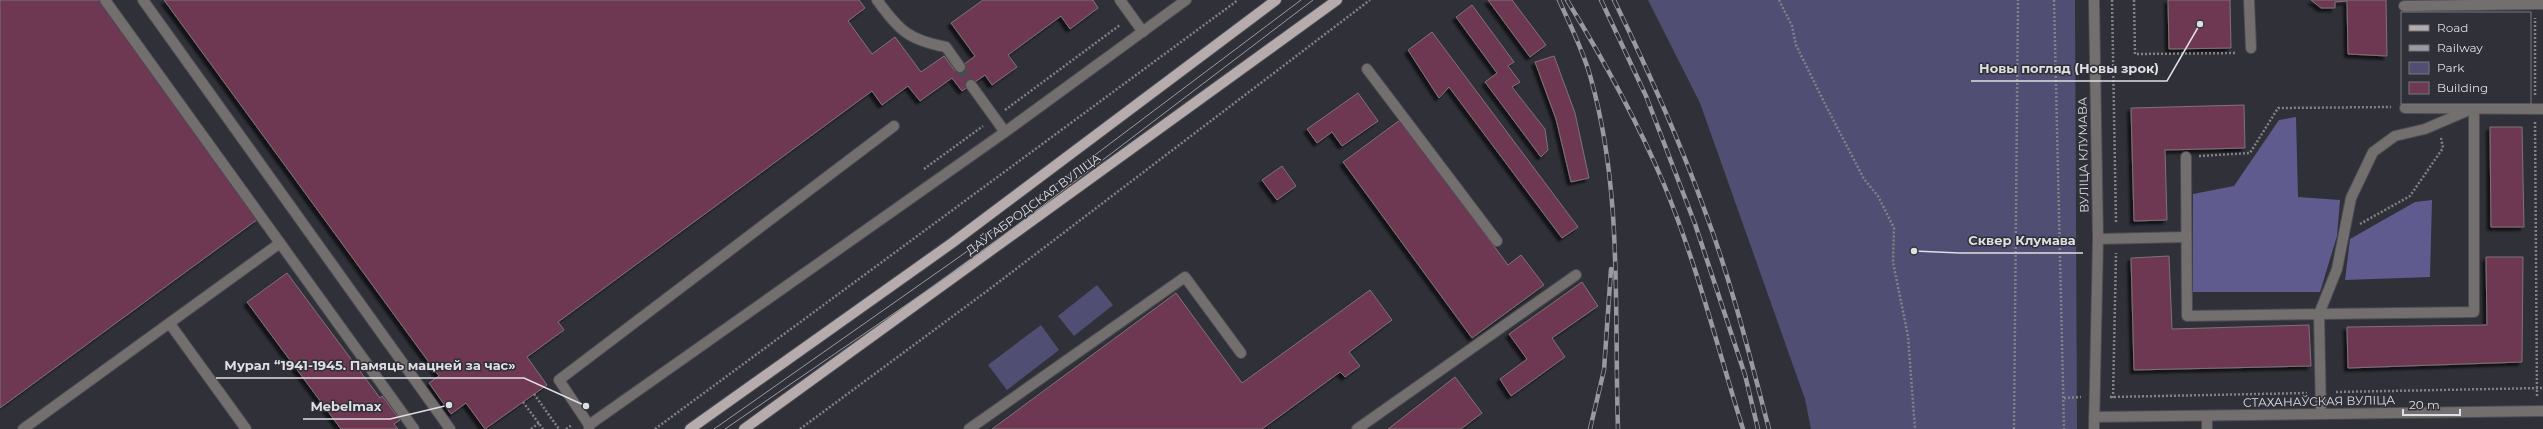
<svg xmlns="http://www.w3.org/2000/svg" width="2543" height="429" viewBox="0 0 2543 429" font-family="Montserrat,sans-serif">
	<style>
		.green { fill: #514e73 }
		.forest { fill: #605b8f }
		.building { fill: #6e3953; stroke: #7d7377; filter: url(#shadow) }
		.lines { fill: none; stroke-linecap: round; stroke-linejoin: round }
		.minor-tunnel { stroke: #4a4a52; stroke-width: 10; stroke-dasharray: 10 5; stroke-linecap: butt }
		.minor-casing { stroke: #4c4c53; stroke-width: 12 }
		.major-casing { stroke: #4c4c53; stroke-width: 12 }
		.path { stroke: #818187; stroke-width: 2.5; stroke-dasharray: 2 2; stroke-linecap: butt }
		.minor { stroke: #746f6f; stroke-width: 10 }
		.major { stroke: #b6acad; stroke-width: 10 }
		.tram { stroke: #99999f; stroke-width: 1 }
		.rail-casing { stroke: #99999f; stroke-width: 4.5 }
		.rail { stroke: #303038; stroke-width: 3; stroke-dasharray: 9; stroke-linecap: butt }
		.labels { text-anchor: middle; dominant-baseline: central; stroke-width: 3; stroke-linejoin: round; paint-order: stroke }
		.street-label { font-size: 12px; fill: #dedee3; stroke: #303038 }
		.leader { fill: none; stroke: #dedee3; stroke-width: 1.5 }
		.callout-dot { fill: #dedee3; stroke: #303038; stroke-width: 1.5 }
		.callout-label { font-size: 13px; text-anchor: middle; font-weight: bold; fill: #dedee3; stroke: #303038; stroke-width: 3; stroke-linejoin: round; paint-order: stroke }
	</style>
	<defs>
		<filter id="shadow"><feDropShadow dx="-3.5" dy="3.5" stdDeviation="1" flood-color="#0009"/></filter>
	</defs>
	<rect width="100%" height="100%" fill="#303038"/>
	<g class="green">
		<polygon points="1648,0 2075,0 2077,429 1811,429 1805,399 1700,103"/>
		<polygon points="1097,285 1113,305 1074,336 1058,316"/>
		<polygon points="1041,325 1059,350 1007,390 988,365"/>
	</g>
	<g class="forest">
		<polygon points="2296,117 2298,197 2340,200 2337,236 2320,292 2193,292 2193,194 2234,186 2279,120"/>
		<polygon points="2432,200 2430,277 2345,280 2350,239 2415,202"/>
	</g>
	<g class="building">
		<polygon points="0,0 100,0 258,219 0,408"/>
		<polygon points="164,0 859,0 865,8 848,21 872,54 895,37 921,72 944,56 955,71 975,56 951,23 983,0 1093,0 1098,8 1070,29 1061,16 1008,55 1017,67 992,85 985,75 962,91 952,78 920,101 908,86 882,105 872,91 558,322 564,330 527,357 547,385 485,429 466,403 451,414 429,383 439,376"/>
		<polygon points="1488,0 1512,0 1546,45 1530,57"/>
		<polygon points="2168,0 2230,0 2231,48 2169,49"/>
		<polygon points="2311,0 2386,0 2387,56 2348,54 2347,1 2335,2 2335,8 2321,8"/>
		<polygon points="1472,5 1514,62 1508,66 1520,82 1512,87 1545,129 1548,150 1541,157 1485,82 1497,73 1456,17"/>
		<polygon points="1432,32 1578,227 1562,238 1449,87 1439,98 1408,50"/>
		<polygon points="1554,56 1575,113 1589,178 1571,182 1556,119 1535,62"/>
		<polygon points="1358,93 1378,121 1342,146 1332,132 1317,143 1307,129"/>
		<polygon points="2244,105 2245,148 2165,150 2167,220 2134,221 2131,108"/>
		<polygon points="1400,120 1508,265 1521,255 1544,285 1472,338 1343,162"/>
		<polygon points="2490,127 2522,127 2524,227 2491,227"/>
		<polygon points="1282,166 1296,186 1277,200 1262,180"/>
		<polygon points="2169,256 2172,329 2309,325 2311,366 2134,370 2131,258"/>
		<polygon points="2486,257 2523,257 2522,362 2348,368 2347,327 2487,325"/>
		<polygon points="287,273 380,398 382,396 400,420 394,424 398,429 341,429 247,302"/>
		<polygon points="1582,282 1598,306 1552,338 1565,357 1511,396 1500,379 1527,359 1509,334"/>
		<polygon points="1370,290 1392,320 1349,352 1360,366 1345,377 1340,372 1262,429 992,429 1176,293 1242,383"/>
		<polygon points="1455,377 1482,413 1461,429 1388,429"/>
	</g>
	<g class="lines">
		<polyline class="minor-tunnel" points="960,67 971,85"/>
		<defs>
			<g id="minor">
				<polyline points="105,0 280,243"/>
				<polyline points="143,0 450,429"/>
				<path d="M877 0C899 30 908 40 946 47L960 67"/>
				<polyline points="1120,0 1143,32"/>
				<polyline points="2094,0 2098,239 2094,429"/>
				<polyline points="2249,0 2251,48"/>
				<polyline points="2404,6 2543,4"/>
				<polyline points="1367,69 1497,241"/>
				<polyline points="971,85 1005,132"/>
				<polyline points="2405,108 2543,109"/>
				<path d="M2186 157 2187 316C2282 314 2378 313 2474 312V108L2425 129 2395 136 2373 152 2351 198 2337 269 2319 314 2321 414"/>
				<polyline points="2098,239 2186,237"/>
				<polyline points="170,324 246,429"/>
				<polyline points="2207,416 2207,429"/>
				<polyline points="2094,417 2543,411"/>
				<polyline points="589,425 559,380 894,126"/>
				<polyline points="23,429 280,243 414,429"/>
				<polyline points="589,429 589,425 1005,132 1186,0"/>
				<polyline points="969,429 1185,277 1241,353"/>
				<polyline points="1357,429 1576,275"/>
			</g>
			<g id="major">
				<polyline points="690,429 952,243 1276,0"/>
				<polyline points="744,429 1337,0"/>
			</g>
		</defs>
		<use href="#minor" class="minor-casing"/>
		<use href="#major" class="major-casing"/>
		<g class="path">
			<polyline points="1779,0 1792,26 1796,45 1824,102 1864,179 1878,196 1894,228 1893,262 1908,336 1915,429"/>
			<polyline points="2054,0 2064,429"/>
			<polyline points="2112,0 2116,224"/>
			<polyline points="2134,0 2135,54 2237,53"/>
			<polyline points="2535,95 2535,18"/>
			<polyline points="1005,110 1120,25"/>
			<polyline points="2535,122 2537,397"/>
			<polyline points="2199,156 2250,153 2278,108 2391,107"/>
			<polyline points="924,169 983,126"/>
			<polyline points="2360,224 2410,196 2443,148 2441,138"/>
			<polyline points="2336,392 2543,388"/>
			<polyline points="534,394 559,429"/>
			<polyline points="2110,397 2307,393"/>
			<polyline points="2064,398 2081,397"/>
			<polyline points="2113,398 2116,253"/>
			<polyline points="523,402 543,429"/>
			<polyline points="531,429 539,423"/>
			<polyline points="566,429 572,425"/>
			<polyline points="655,429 1238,0"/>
			<polyline points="800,429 987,291 1370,0"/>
			<polyline points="2014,429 2018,0"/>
		</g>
		<use href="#minor" class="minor"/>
		<use href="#major" class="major"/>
		<g class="tram">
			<polyline points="714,429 962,255 1301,0"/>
			<polyline points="725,429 966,264 1313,0"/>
		</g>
		<defs>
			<g id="rail">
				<path d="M1559 0C1570 25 1584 52 1591 79 1623 193 1614 312 1618 429"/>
				<path d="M1567 0C1603 59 1636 118 1663 182 1696 261 1717 346 1743 429"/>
				<polyline points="1601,0 1646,96 1695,224 1745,375 1758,429"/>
				<path d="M1614 0C1648 70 1680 141 1706 214 1732 284 1750 357 1769 429"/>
				<polyline points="1590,429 1604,370 1611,269"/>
			</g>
		</defs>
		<use href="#rail" class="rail-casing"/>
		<use href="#rail" class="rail"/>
	</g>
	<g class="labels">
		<g class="street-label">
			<text transform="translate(2083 155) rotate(-91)">ВУЛІЦА КЛУМАВА</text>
			<text transform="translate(1033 204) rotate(-36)">ДАЎГАБРОДСКАЯ ВУЛІЦА</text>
			<text transform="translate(2319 401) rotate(-1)">СТАХАНАЎСКАЯ ВУЛІЦА</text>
		</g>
	</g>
	<path class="leader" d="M2200 24L2167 81H1971M1914 251L1960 253H2083M586 406L524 378H216M449 405L390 419H303"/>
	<g class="callout-dot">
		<circle cx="2200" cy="24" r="4"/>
		<circle cx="1914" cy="251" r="4"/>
		<circle cx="586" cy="406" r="4"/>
		<circle cx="449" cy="405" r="4"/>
	</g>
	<g class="callout-label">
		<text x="2069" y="73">Новы погляд (Новы зрок)</text>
		<text x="2022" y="245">Сквер Клумава</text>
		<text x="370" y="370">Мурал “1941-1945. Памяць мацней за час»</text>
		<text x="346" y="411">Mebelmax</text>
	</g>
	<rect x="2401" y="12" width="130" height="92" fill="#303038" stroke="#76767c"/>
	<rect x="2409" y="25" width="20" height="6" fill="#b6acad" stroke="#76767c"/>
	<text x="2437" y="32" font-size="12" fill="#dedee3">Road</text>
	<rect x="2409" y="45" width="20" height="6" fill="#99999f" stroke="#76767c"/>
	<text x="2437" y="52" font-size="12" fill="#dedee3">Railway</text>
	<rect x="2409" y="62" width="20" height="12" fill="#514e73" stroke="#76767c"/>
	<text x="2437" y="72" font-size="12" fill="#dedee3">Park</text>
	<rect x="2409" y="82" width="20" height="12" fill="#6e3953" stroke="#76767c"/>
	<text x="2437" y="92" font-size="12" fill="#dedee3">Building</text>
	<path d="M2403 409v6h57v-6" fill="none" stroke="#dedee3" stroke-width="2"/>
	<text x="2409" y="409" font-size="12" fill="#dedee3" stroke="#303038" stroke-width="3" paint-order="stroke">20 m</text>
</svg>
